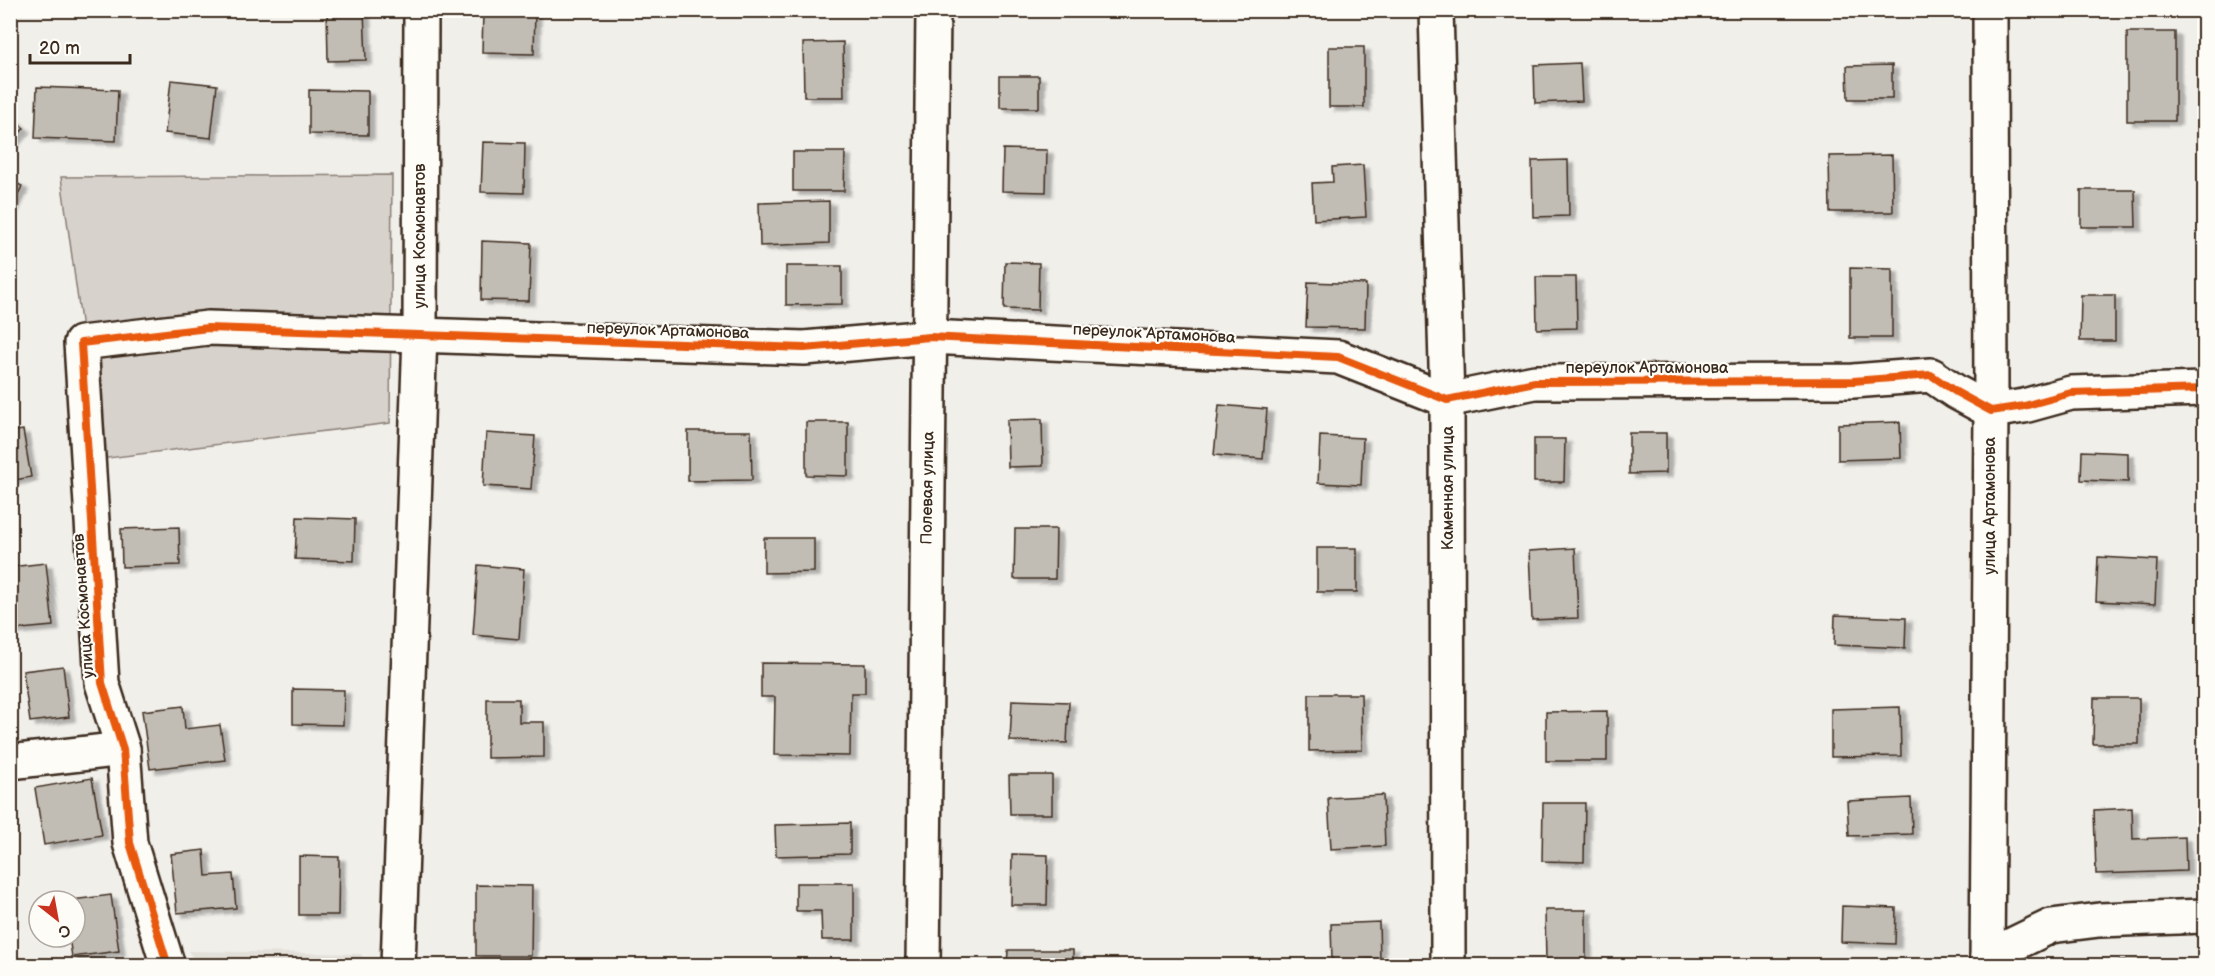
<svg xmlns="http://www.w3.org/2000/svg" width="2215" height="976" viewBox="0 0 2215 976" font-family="'Balsamiq Sans',sans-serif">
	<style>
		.built { fill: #e3e0da }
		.green { fill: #d7d2cc; stroke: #897e75; stroke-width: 1.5 }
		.building { fill: #c1bcb4; stroke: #3b2a1e; stroke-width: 1.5; filter: url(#shadow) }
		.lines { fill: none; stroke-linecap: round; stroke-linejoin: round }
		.street-casing { stroke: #3b2a1e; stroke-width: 38 }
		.secondary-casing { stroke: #3b2a1e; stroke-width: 38 }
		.street { stroke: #fdfcf7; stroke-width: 33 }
		.secondary { stroke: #fdfcf7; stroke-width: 33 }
		.cycleway-casing { stroke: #fdfcf7; stroke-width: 11 }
		.cycleway { stroke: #e8590c; stroke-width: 8 }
		.labels { text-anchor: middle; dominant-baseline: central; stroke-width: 4.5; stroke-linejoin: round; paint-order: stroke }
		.street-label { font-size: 16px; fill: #3b2a1e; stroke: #fdfcf7 }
	</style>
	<defs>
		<filter id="shadow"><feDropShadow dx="6" dy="4" stdDeviation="1.5" flood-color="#0004"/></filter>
	</defs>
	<rect width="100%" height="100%" fill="#f1efea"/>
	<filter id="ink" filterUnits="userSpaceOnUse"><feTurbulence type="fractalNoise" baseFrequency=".0167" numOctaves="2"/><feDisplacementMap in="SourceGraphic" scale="12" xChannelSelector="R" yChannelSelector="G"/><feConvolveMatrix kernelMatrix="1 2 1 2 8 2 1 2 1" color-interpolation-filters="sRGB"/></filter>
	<g filter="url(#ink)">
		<polygon class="built" points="188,951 361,954 365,965 199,965"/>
		<polygon class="green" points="392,175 390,423 100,459 61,177"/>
		<g class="building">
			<polygon points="327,10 364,10 366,60 328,61"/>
			<polygon points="483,10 535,10 534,54 482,53"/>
			<rect x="2127" y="32" width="48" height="89"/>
			<polygon points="843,42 844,97 804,97 803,43"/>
			<rect x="1329" y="47" width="35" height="60"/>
			<polygon points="1580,63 1582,101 1535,103 1534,65"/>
			<polygon points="1892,65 1892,99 1848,99 1847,66"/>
			<rect x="1000" y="76" width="39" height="32"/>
			<polygon points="171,80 217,85 211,138 165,133"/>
			<polygon points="37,87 118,90 116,141 35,138"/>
			<polygon points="309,90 368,91 368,135 309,134"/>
			<polygon points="10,116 24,128 12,142 10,141"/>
			<polygon points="483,142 525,143 524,193 481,192"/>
			<polygon points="1003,149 1047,150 1046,192 1002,191"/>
			<polygon points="793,152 845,152 844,191 793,191"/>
			<polygon points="1892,155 1893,212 1830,212 1829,156"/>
			<polygon points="1568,160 1569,216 1533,217 1532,161"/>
			<polygon points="1363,165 1366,217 1314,220 1312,183 1333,182 1332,167"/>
			<polygon points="10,180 22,186 10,212"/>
			<polygon points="2081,190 2135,190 2136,227 2081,227"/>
			<polygon points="829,201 829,243 760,246 759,203"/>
			<polygon points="482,241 531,243 529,301 481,300"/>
			<polygon points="1005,262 1039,263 1038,310 1004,309"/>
			<polygon points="786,266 842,266 842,304 786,305"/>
			<polygon points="1850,268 1892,269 1892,338 1850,338"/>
			<polygon points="1536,277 1576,277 1577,328 1537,329"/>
			<polygon points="1308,282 1366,284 1365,328 1306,327"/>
			<polygon points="2081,295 2115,295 2115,341 2080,341"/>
			<polygon points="1219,405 1267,409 1263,459 1214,455"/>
			<polygon points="1042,419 1043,466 1008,467 1007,420"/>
			<polygon points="806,422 848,422 848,476 806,475"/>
			<polygon points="1900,422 1901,458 1838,460 1838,424"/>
			<polygon points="23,430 31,477 10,481 10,432"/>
			<polygon points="688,431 751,431 752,480 688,481"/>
			<polygon points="486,433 535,436 531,489 483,486"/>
			<polygon points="1629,433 1666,433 1666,473 1629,474"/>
			<polygon points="1320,436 1363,438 1361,485 1318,483"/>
			<polygon points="1534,439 1565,439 1564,482 1534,482"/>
			<polygon points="2082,451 2128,453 2128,482 2081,480"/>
			<polygon points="297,517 355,519 354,561 295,559"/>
			<polygon points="179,527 180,565 122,567 121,529"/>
			<polygon points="1015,529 1056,529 1055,579 1014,579"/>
			<polygon points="764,538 814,538 814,572 764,573"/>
			<rect x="1317" y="548" width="40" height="44"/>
			<polygon points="1575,548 1578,618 1532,620 1529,551"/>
			<polygon points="2098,557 2157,560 2155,604 2096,601"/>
			<polygon points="46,563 53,626 10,630 10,567"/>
			<polygon points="478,565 524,569 519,639 473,635"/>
			<polygon points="1835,615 1906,618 1905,648 1834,645"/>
			<polygon points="761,663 865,664 865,693 851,693 850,756 774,755 775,697 761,697"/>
			<polygon points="63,666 69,717 30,722 23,671"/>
			<polygon points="293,689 344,690 343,725 293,724"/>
			<polygon points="1309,694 1361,694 1362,750 1309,751"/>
			<polygon points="2094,698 2139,698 2139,744 2093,744"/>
			<polygon points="487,699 519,699 519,722 544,722 544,757 487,758"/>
			<polygon points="1012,700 1069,702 1067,743 1010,741"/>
			<polygon points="183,706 185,729 220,725 225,760 150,769 142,711"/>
			<polygon points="1900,707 1901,756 1831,757 1831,709"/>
			<polygon points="1607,711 1607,761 1546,761 1546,712"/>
			<polygon points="1009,775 1052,775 1052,814 1010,814"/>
			<polygon points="92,778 102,835 44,845 35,788"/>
			<polygon points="1383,795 1385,846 1331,849 1328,798"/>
			<polygon points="1911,798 1912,834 1849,836 1847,801"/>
			<polygon points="1543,803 1585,803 1584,862 1542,861"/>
			<polygon points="2132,808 2133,839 2185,837 2186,871 2096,874 2094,810"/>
			<polygon points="850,823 850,854 776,856 775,825"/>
			<polygon points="204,850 206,876 233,874 236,908 177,913 171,854"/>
			<polygon points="1012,854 1048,855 1047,905 1011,905"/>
			<polygon points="299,856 339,857 338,915 299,915"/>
			<polygon points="796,883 854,883 854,940 822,940 821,911 796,911"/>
			<polygon points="476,885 532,886 531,956 476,956"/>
			<polygon points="111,895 119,951 72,957 69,937 75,937 75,901 64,901"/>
			<polygon points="1842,906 1896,908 1895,944 1841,942"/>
			<polygon points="1545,910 1586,910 1586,961 1546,962"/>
			<polygon points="1379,922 1380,959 1332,961 1331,924"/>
			<polygon points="1008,950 1073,950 1073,966 1007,966"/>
			<polygon points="2156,960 2156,966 2088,966 2088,963"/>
		</g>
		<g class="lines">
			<defs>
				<g id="street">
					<polyline points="1436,10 1447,400 1448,966"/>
					<polyline points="10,762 123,749"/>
					<polyline points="1987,957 2051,926 2099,920 2204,916"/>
					<polyline points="168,966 130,843 123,749 102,683 81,343 208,328 804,348 930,337 1338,357 1447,400 1535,382 1853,381 1931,375 1956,392 1991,411 2024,406 2071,393 2204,389"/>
					<polyline points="398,966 420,334 421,10"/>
					<polyline points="923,966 933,10"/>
				</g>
				<polyline id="secondary" points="1987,966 1991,411 1990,10"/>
			</defs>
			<use href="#street" class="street-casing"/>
			<use href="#secondary" class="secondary-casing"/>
			<use href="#street" class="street"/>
			<use href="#secondary" class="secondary"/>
			<defs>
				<polyline id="cycleway" points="168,966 130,843 123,749 102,683 81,343 208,328 804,348 930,337 1338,357 1447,400 1535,382 1853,381 1931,375 1956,392 1991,411 2024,406 2071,393 2204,389"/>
			</defs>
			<use href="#cycleway" class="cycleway-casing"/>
			<use href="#cycleway" class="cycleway"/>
		</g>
	</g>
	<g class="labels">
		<g class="street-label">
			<text transform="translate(420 236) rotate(-90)">улица Космонавтов</text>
			<text transform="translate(668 331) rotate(2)">переулок Артамонова</text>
			<text transform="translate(1154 334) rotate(3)">переулок Артамонова</text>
			<text x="1647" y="368">переулок Артамонова</text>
			<text transform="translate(928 488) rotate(-89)">Полевая улица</text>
			<text transform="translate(1448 488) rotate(-90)">Каменная улица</text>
			<text transform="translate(1990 506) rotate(-90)">улица Артамонова</text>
			<text transform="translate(84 606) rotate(-94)">улица Космонавтов</text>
		</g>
	</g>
	<rect width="2215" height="976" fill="none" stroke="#fdfcf7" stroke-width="36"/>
	<rect x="18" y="18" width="2179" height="940" fill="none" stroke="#3b2a1e" stroke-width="2" filter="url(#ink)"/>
	<g transform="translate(57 919) rotate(149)"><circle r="28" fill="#fdfcf7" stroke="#afa8a0" stroke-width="1.5"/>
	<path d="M0-4.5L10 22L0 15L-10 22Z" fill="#c8321e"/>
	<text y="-9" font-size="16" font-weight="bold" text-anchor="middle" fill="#3b2a1e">С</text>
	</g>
	<path d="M30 54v9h100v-9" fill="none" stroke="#3b2a1e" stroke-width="3"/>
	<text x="39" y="54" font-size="18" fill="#3b2a1e" stroke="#fdfcf7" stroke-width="4.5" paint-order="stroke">20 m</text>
</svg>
